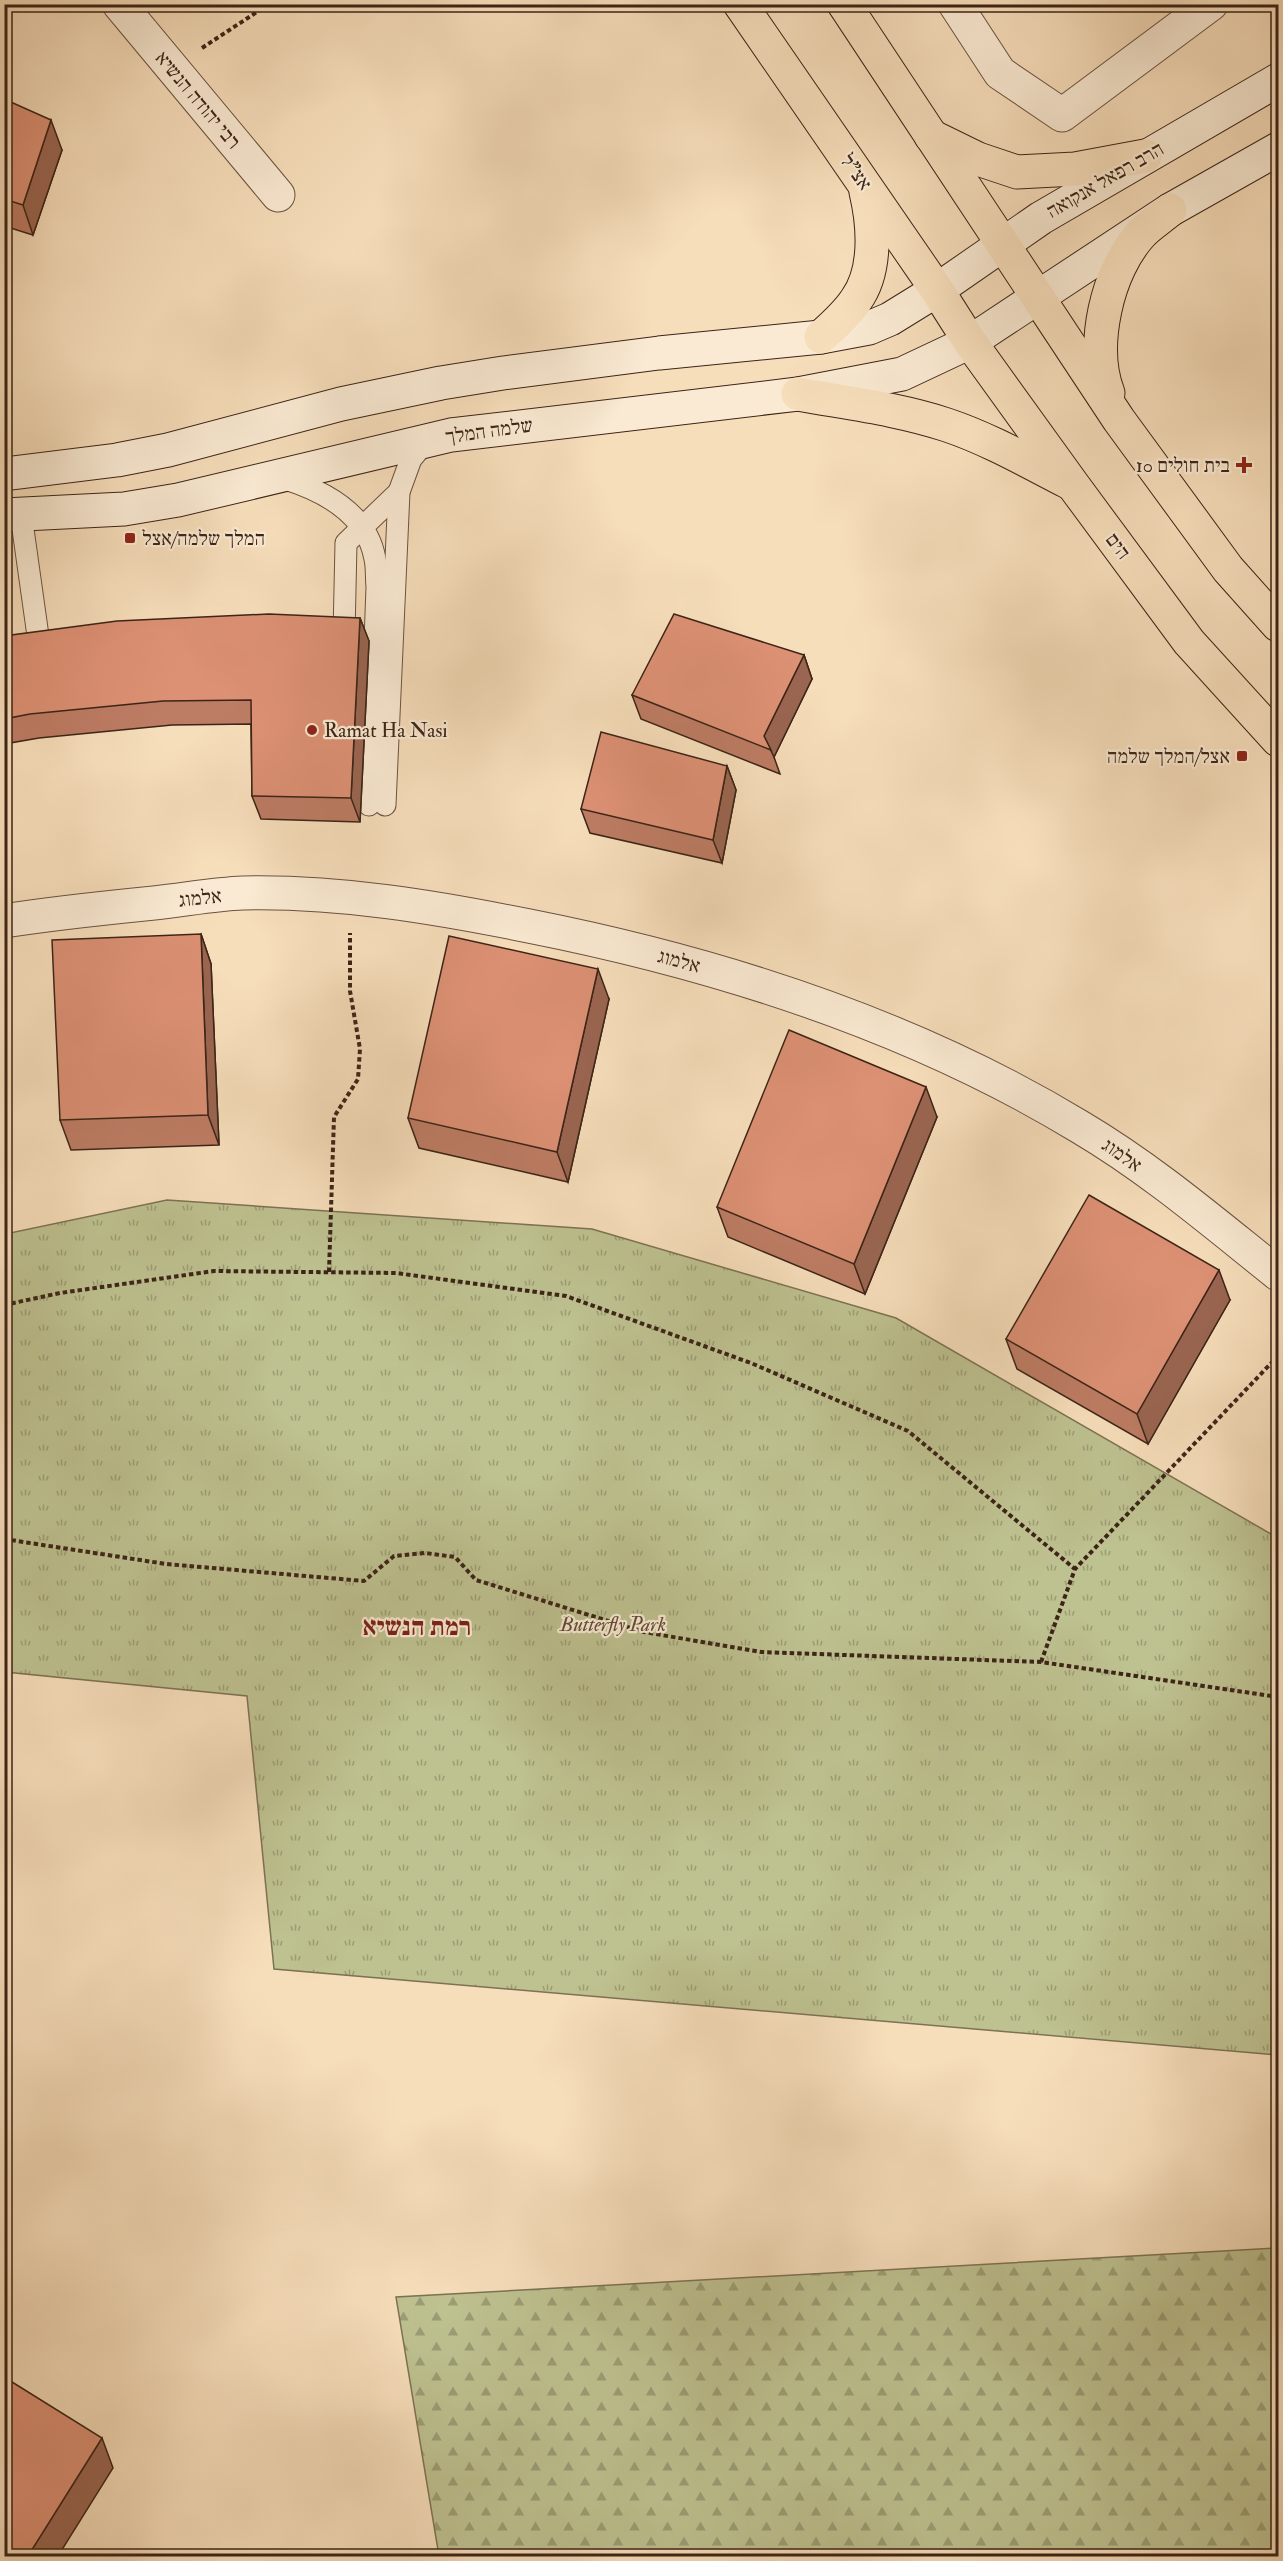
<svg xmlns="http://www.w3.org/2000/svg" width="1283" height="2561" viewBox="0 0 1283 2561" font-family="'IM FELL Double Pica','Frank Ruhl Libre',serif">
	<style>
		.grass { fill: url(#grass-tufts); stroke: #7d7254; stroke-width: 1.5 }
		.forest { fill: url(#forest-firs); stroke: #7d7254; stroke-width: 1.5 }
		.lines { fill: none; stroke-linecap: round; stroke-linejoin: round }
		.lane-casing { stroke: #6b5240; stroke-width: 23 }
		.street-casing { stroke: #6b5240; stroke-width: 35 }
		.secondary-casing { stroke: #3c2417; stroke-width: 35 }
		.primary-casing { stroke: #3c2417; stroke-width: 35 }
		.path { stroke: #3c2417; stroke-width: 4; stroke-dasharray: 4.5 3; stroke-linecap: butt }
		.lane { stroke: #faead3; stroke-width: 21 }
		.street { stroke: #faead3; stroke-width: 33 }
		.secondary { stroke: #faead3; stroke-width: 33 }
		.primary { stroke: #f7debb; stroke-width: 33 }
		.wall { fill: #bd7c64; stroke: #3c2417; stroke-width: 1.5 }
		.shaded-wall { fill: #9a6551; stroke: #3c2417; stroke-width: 1.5 }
		.building { fill: #dc9074; stroke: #3c2417; stroke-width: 1.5 }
		.poi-dot { fill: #8f2418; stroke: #faead3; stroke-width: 2 }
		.labels { text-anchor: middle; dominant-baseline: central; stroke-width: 4.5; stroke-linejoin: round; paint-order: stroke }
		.street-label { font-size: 20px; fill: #3c2417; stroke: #faead3 }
		.poi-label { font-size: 20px; fill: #3c2417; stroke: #faead3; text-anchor: end }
		.park-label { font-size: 20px; font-style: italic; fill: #5c4b35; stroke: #faead3 }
		.district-label { font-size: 26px; font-weight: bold; fill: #7a1f14; stroke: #faead3 }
	</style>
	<defs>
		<pattern id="grass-tufts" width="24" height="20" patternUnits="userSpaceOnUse" patternTransform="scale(1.5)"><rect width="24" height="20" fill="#bec190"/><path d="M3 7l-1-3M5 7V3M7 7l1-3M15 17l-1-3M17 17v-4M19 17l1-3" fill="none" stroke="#9c9d75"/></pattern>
		<pattern id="forest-firs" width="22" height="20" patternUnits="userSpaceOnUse" patternTransform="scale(1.5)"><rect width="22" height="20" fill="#bec190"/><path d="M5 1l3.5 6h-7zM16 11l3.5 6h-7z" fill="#9c9d75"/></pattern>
	</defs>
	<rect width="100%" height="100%" fill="#f7debb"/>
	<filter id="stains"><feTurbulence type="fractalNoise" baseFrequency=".00333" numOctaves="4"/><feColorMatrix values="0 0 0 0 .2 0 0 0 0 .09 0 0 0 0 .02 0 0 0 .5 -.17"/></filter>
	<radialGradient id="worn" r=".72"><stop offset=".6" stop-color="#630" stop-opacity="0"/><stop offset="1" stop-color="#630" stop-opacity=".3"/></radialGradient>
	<polygon class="grass" points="167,1200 592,1229 896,1318 1278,1538 1278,2055 274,1969 247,1696 5,1672 5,1234"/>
	<polygon class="forest" points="1278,2248 1278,2556 439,2556 396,2297"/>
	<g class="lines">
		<defs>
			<g id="lane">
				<path d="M282 478C322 490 367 513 375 559 377 568 376 578 377 587L369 805"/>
				<polyline points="21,515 39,643"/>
				<polyline points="344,635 346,543 399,492"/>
				<polyline points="385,805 399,492 411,459 427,440"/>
			</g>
			<g id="street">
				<polyline points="119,4 278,195"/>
				<polyline points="955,4 1000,73 1062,115 1211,4"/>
				<path d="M4 921C54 913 104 908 154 903 184 900 214 894 243 893 339 891 435 907 529 926 721 964 912 1025 1080 1127 1151 1169 1214 1223 1278 1274"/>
			</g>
			<g id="secondary">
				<polyline points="4,474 117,460 168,450 341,404 441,383 503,373 659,353 821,337 869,328 890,319 937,290 1041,218 1278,80"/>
				<polyline points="4,515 124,509 178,500 451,435 798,394 902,374 970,342 1170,210 1278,149"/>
			</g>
			<g id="primary">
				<polyline points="740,4 937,290 970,342 1073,485 1189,642 1278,740"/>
				<polyline points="844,4 1119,420 1228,569 1278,625"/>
				<polyline points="931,136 978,159 1017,172 1075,169 1145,156"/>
				<path d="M821 337C833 326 847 314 856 300 877 271 874 226 866 192"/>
				<path d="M1108 393C1090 346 1107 271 1141 234 1149 225 1161 218 1170 210"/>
				<path d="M798 394C847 403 899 409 947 425 989 439 1029 462 1068 482"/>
			</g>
		</defs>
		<use href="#lane" class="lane-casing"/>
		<use href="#street" class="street-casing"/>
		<use href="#secondary" class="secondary-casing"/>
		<use href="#primary" class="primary-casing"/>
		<g class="path">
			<polyline points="202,48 269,4"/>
			<polyline points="329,1272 334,1117 358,1079 360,1049 350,991 350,933"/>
			<polyline points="4,1305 60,1293 214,1271 396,1273 566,1296 751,1363 908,1431 1075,1569"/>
			<polyline points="4,1539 166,1564 364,1581 394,1556 425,1553 455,1557 476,1580 644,1632 761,1652 1041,1662 1278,1697"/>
			<polyline points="1041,1662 1075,1569 1278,1356"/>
		</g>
		<use href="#lane" class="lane"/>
		<use href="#street" class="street"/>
		<use href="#secondary" class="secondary"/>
		<use href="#primary" class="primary"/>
	</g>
	<g class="wall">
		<polygon points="4,99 62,150 33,235 4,226"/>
		<polygon points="360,618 369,641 360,822 261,819 252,796 251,724 172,725 39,738 4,744 4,636"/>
		<polygon points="804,655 812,679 774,757 780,774 641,719 632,695"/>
		<polygon points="727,766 736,790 722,863 590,833 581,809"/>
		<polygon points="201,934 211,964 219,1145 71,1150 60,1120"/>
		<polygon points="609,999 568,1182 419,1148 408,1118"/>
		<polygon points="937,1117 865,1294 728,1237 717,1207"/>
		<polygon points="1230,1300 1148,1444 1017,1369 1006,1339"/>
	</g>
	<g class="shaded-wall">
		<polygon points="51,120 62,150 33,235 23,205"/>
		<polygon points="360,618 369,641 360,822 351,798"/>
		<polygon points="804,655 812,679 774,757 764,736"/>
		<polygon points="727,766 736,790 722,863 713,840"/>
		<polygon points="201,934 211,964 219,1145 208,1115"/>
		<polygon points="598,969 609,999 568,1182 557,1152"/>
		<polygon points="926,1087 937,1117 865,1294 854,1264"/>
		<polygon points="1219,1270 1230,1300 1148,1444 1137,1414"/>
		<polygon points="102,2438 113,2468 58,2556 28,2556"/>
	</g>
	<g class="building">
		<polygon points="4,99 51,120 23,205 4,199"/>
		<polygon points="269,614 360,618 351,798 252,796 251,700 163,701 30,714 4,719 4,636 117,621"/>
		<polygon points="674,614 804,655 764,736 771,750 632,695"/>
		<polygon points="601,732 727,766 713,840 581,809"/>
		<polygon points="201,934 208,1115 60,1120 52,940"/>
		<polygon points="449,936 598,969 557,1152 408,1118"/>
		<polygon points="789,1030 926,1087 854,1264 717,1207"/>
		<polygon points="1089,1195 1219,1270 1137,1414 1006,1339"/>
		<polygon points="4,2377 102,2438 28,2556 4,2556"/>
	</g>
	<g class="poi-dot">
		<path d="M1241 456h6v6h6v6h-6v6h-6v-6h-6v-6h6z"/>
		<rect x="124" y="532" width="12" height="12" rx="3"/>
		<circle cx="312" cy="730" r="6"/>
		<rect x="1236" y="750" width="12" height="12" rx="3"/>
	</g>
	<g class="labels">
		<g class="street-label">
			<text transform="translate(198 100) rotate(50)">רבי יהודה הנשיא</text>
			<text transform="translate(856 172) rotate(55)">אצ"ל</text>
			<text transform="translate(1105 180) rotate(-30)">הרב רפאל אנקואה</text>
			<text transform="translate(489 431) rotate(-8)">שלמה המלך</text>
			<text transform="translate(1118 546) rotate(53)">הים</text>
			<text transform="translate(200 898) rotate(-6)">אלמוג</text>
			<text transform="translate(679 961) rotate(15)">אלמוג</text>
			<text transform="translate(1122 1155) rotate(35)">אלמוג</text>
		</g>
		<g class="poi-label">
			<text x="1230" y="465">בית חולים 10</text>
			<text x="142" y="538" text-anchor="start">המלך שלמה/אצל</text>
			<text x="324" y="730" text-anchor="start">Ramat Ha Nasi</text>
			<text x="1230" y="756">אצל/המלך שלמה</text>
		</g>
		<g class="park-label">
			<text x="613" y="1624">Butterfly Park</text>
		</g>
		<g class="district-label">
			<text x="417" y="1627">רמת הנשיא</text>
		</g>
	</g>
	<rect width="1283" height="2561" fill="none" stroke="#f7debb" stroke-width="24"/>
	<rect x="6" y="6" width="1271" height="2549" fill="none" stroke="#3c2417" stroke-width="3"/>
	<rect x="12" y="12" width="1259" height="2537" fill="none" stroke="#3c2417" stroke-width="1.5"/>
	<rect width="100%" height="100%" filter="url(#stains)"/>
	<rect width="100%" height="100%" fill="url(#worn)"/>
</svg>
